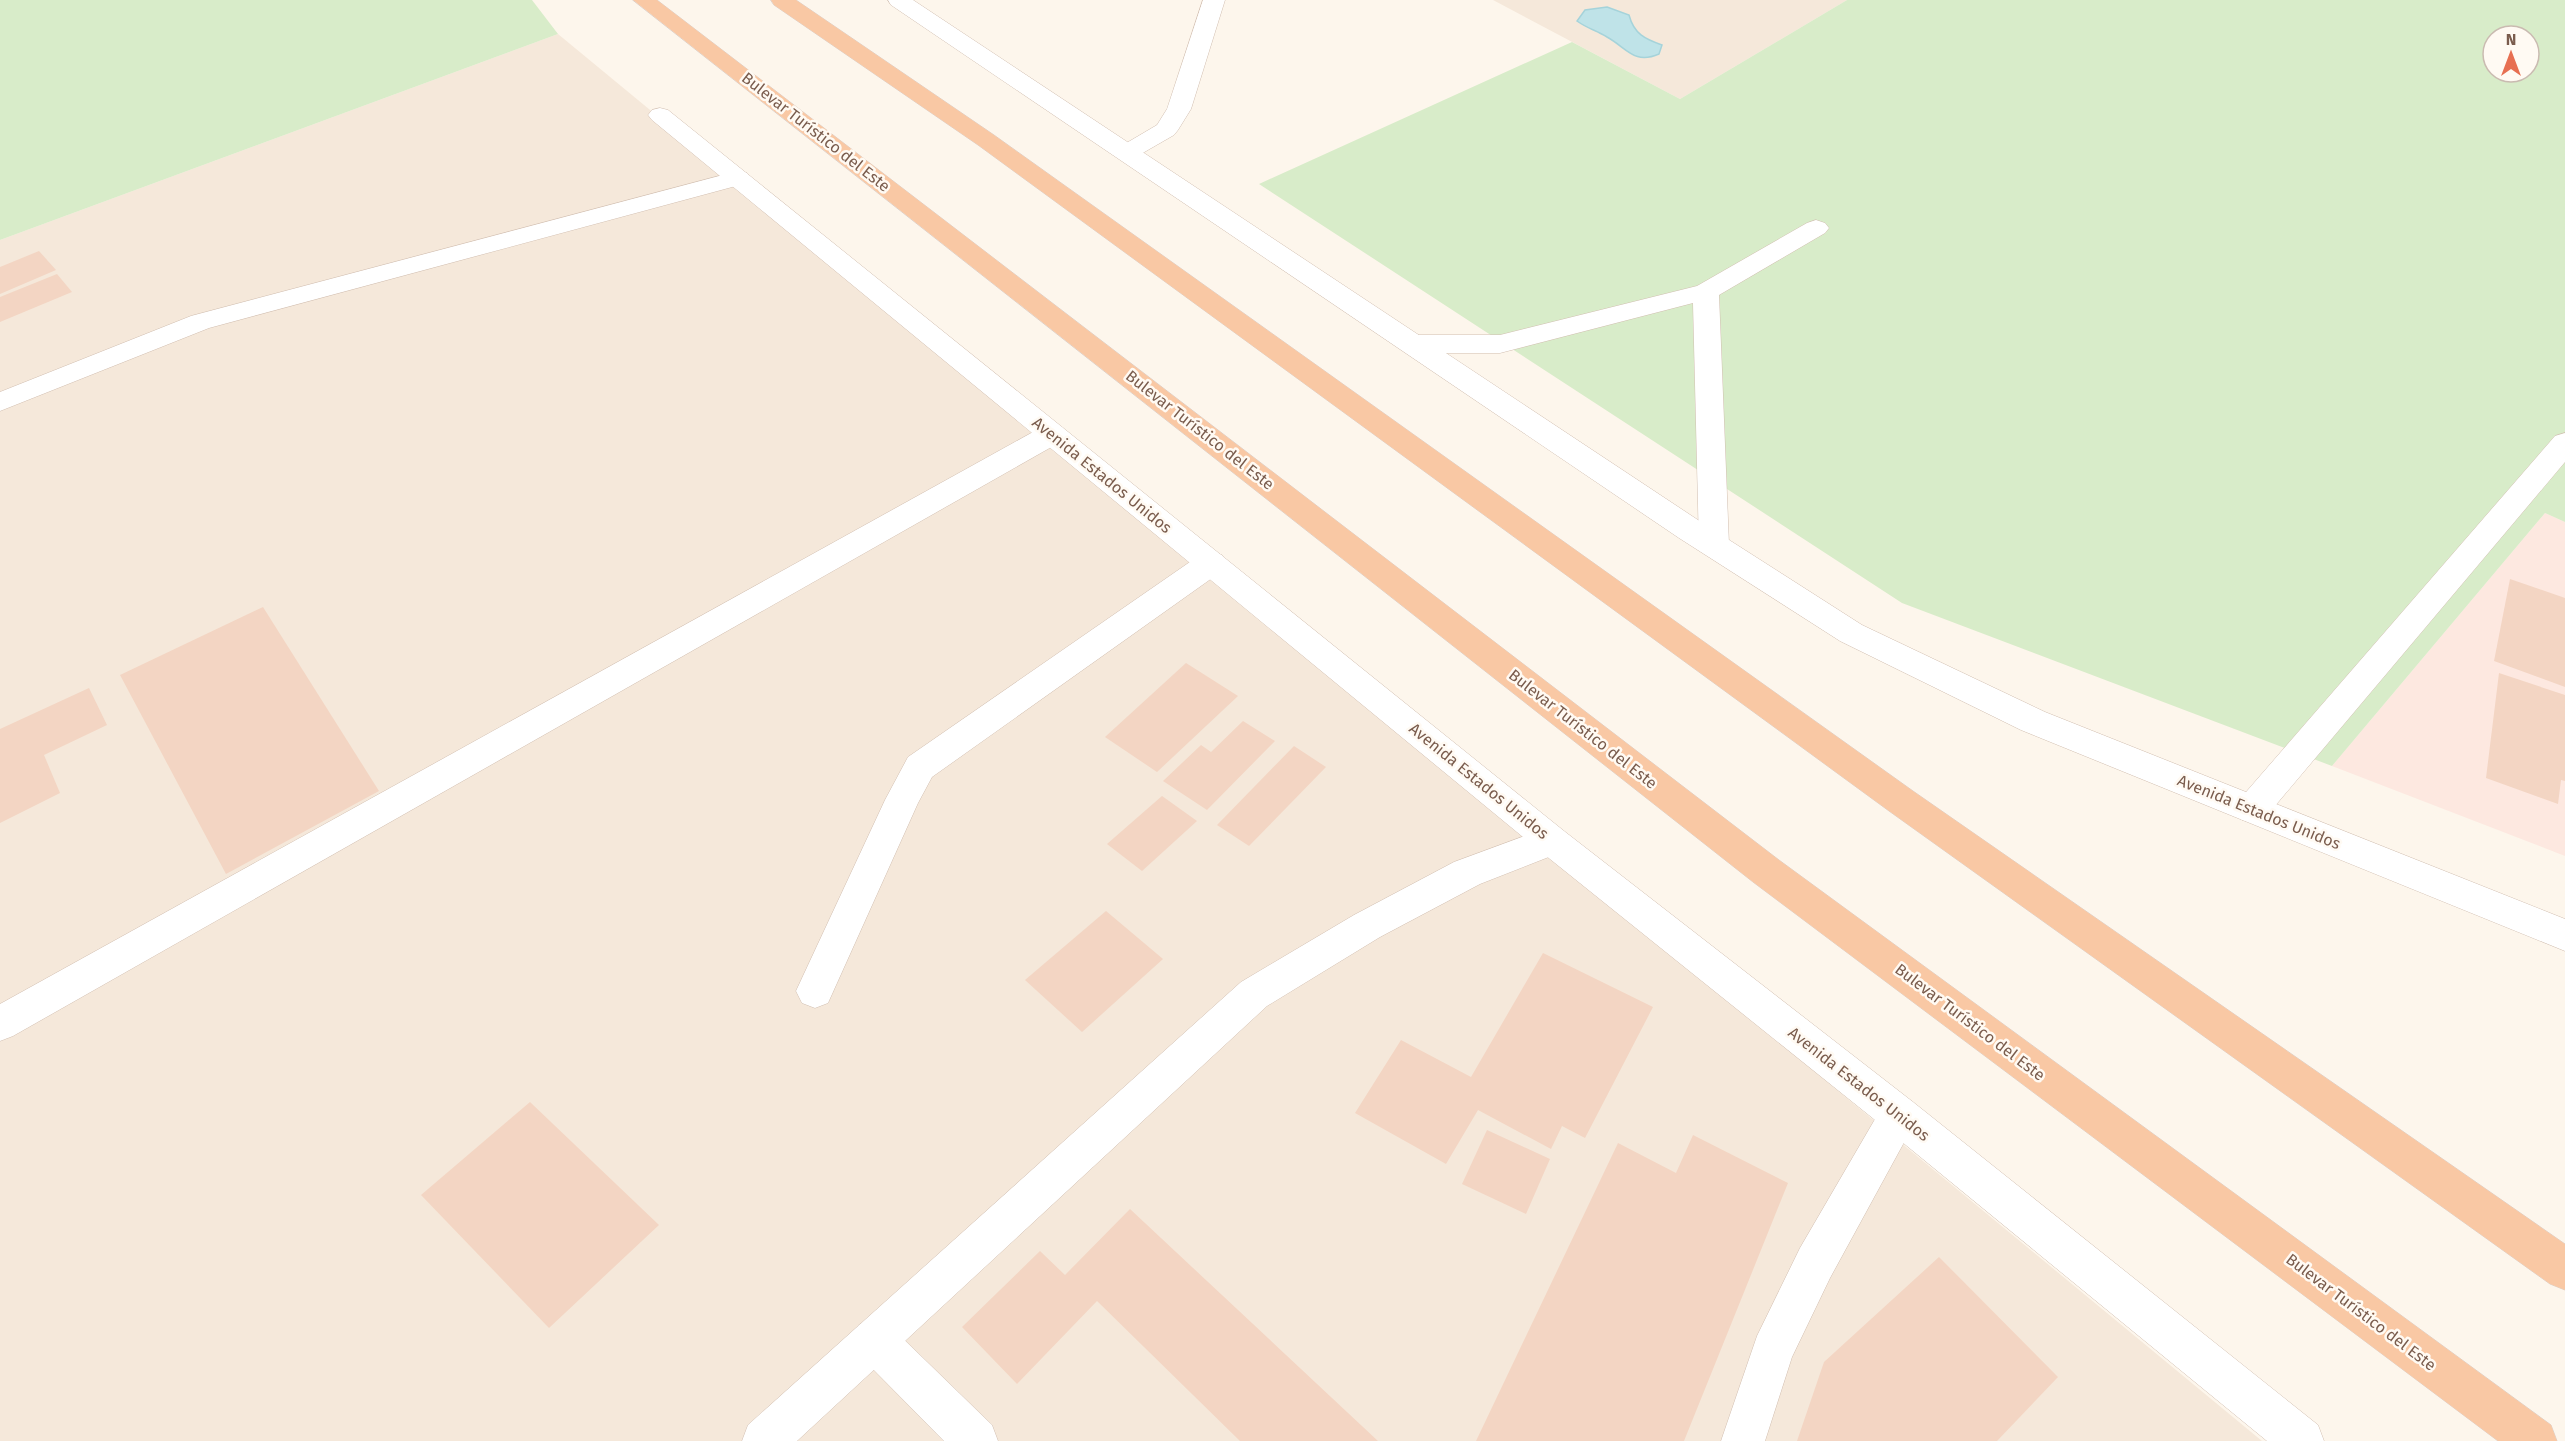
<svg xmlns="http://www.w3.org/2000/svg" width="2565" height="1441" viewBox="0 0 2565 1441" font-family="'Fira Sans',sans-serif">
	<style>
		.residential { fill: #f5e8da }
		.commercial { fill: #fde8e0 }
		.green { fill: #d8ecc9; fill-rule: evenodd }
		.water { fill: #bfe3e8; stroke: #a5d3da; stroke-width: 1.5 }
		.building { fill: #f3d5c3 }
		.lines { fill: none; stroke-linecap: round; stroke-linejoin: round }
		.service-casing { stroke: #d1beb0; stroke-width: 1 }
		.minor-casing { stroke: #d1beb0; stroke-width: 1 }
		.tertiary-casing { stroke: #d1beb0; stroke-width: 1 }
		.trunk-casing { stroke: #dad1cd; stroke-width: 1 }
		.service { fill: #fff; fill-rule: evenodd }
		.minor { fill: #fff; fill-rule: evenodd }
		.tertiary { fill: #fff; fill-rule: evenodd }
		.trunk { fill: #f9c8a4; fill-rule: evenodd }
		.labels { text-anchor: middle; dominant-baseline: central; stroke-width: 5; stroke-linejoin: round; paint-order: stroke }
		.street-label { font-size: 16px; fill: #7a5c4d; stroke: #fffaf3 }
	</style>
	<rect width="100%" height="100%" fill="#fdf6ec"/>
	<g class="residential">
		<polygon points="1493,0 1847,0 1680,99"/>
		<polygon points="558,34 2262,1441 0,1441 0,240"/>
	</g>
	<polygon class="commercial" points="2545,513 2565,522 2565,856 2332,766"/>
	<g class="green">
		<polygon points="0,0 532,0 558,34 0,240"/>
		<path d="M1847 0H2565V522L2545 513 2332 766 1902 603 1259 184 1572 42 1680 99ZM2493 36H2529V72H2493Z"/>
	</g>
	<path class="water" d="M1607 7 1629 15C1634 34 1645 39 1662 45L1659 54C1634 65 1627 48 1607 37 1596 30 1588 29 1577 21L1585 10Z"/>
	<g class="building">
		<polygon points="39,251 56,270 0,294 0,267"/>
		<polygon points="57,274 72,292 0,322 0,297"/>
		<polygon points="2510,579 2565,598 2565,687 2494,661"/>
		<polygon points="263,607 379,791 226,874 120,675"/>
		<polygon points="1186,663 1238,696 1157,772 1105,737"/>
		<polygon points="2499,673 2565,695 2565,781 2561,780 2558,804 2486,778"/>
		<polygon points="89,688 107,725 44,755 60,793 0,823 0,729"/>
		<polygon points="1243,721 1275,741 1207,810 1163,781 1201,745 1211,752"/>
		<polygon points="1294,746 1326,767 1249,846 1217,825"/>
		<polygon points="1162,796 1197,821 1142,871 1107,844"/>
		<polygon points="1106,911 1163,959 1082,1032 1025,980"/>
		<polygon points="1543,953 1653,1007 1585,1138 1562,1126 1551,1149 1478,1110 1446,1164 1355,1113 1401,1040 1471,1077"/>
		<polygon points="530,1102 659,1225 549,1328 421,1195"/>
		<polygon points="1487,1130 1550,1159 1526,1214 1462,1184"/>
		<polygon points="1693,1135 1788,1183 1684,1441 1476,1441 1618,1143 1676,1173"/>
		<polygon points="1130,1209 1378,1441 1240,1441 1097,1301 1017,1384 962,1327 1040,1251 1065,1275"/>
		<polygon points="1939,1257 2058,1377 1997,1441 1797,1441 1824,1362"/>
	</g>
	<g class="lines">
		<defs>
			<g id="service">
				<polygon points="1203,0 1225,0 1191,109 1178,130 1174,135 1134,158 1126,160 1118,158 1114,153 1118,148 1157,125 1167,109"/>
				<polygon points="738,171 747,173 750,178 747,183 209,328 0,411 0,392 191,316"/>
				<polygon points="1816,220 1825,223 1829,228 1825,233 1719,295 1729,545 1725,553 1714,556 1703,553 1699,545 1693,303 1500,353 1412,353 1402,350 1399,344 1402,338 1412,335 1500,335 1697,286 1807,223"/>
				<polygon points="2565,433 2565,462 2264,819 2252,823 2240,819 2235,809 2240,799 2555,436"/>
				<polygon points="1211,552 1222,555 1226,563 1222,571 932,777 918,803 828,1003 815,1008 802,1003 796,991 885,800 908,757 1200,555"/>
				<polygon points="874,1318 889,1325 992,1425 998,1441 944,1441 859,1355 852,1340 859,1325"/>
			</g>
			<g id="minor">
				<polygon points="1052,424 1062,427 1066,434 1062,441 13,1036 0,1041 0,1004 1042,427"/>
				<polygon points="1552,826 1564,831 1569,841 1564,851 1480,884 1380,937 1267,1006 797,1441 742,1441 748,1425 1241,982 1354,915 1454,862"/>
				<polygon points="1899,1096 1913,1102 1919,1115 1830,1278 1792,1357 1765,1441 1721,1441 1757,1336 1800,1248 1885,1102"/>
			</g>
			<g id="tertiary">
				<polygon points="888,0 913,0 1701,522 1862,625 2045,712 2565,919 2565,951 2021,730 1840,641 1679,538 891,5"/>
				<polygon points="660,108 668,110 1564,831 1913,1102 2318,1425 2324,1441 2267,1441 1885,1128 1540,851 652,120 648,115 652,110"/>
			</g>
			<g id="trunk">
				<polygon points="633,0 657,0 1779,860 2551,1425 2557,1441 2498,1441 1753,882"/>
				<polygon points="771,0 796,0 994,135 1913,791 2565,1244 2565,1290 2550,1284 1889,811 978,145 774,5"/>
			</g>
		</defs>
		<use href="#service" class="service-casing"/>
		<use href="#minor" class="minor-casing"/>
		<use href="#tertiary" class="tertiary-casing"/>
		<use href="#trunk" class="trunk-casing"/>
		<use href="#service" class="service"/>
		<use href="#minor" class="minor"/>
		<use href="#tertiary" class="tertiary"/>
		<use href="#trunk" class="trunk"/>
	</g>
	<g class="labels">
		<g class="street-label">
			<text transform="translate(816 132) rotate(38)">Bulevar Turístico del Este</text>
			<text transform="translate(1200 430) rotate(38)">Bulevar Turístico del Este</text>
			<text transform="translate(1102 475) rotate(39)">Avenida Estados Unidos</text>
			<text transform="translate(1583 729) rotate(38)">Bulevar Turístico del Este</text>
			<text transform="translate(1479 781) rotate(39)">Avenida Estados Unidos</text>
			<text transform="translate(2259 812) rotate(22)">Avenida Estados Unidos</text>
			<text transform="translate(1970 1022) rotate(37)">Bulevar Turístico del Este</text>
			<text transform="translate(1859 1084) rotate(38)">Avenida Estados Unidos</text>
			<text transform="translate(2361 1312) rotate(37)">Bulevar Turístico del Este</text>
		</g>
	</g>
	<g transform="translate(2511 54)"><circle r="28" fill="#fffaf3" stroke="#cabbb1" stroke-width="1.5"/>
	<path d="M0-4.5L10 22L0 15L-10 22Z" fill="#e76f51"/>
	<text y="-9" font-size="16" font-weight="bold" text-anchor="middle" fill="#7a5c4d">N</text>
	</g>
</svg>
